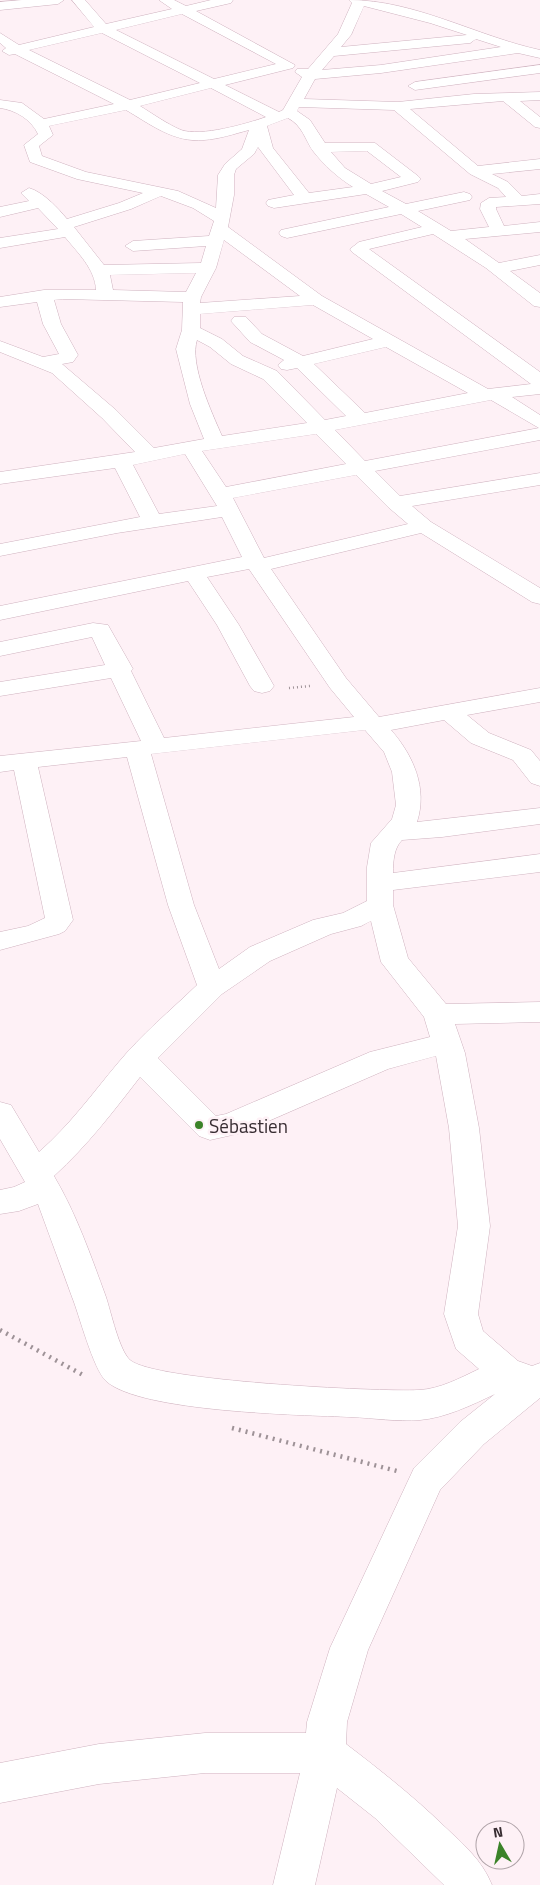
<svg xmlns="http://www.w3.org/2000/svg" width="540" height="1885" viewBox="0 0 540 1885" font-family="'Titillium Web',sans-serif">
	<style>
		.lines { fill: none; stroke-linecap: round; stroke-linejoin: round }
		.street-casing { stroke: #cfb2bf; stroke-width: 1 }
		.path-far1 { stroke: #9e9297; stroke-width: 2.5; stroke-dasharray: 1 3; stroke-linecap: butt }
		.path { stroke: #9e9297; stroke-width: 4.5; stroke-dasharray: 2 5; stroke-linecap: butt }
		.street { fill: #fff; fill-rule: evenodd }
		.poi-dot { fill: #3b8329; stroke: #fef1f6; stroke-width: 2 }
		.labels { text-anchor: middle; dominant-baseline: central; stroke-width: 5; stroke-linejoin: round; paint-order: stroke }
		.poi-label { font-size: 19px; fill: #382d32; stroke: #fef1f6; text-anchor: start }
	</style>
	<rect width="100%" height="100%" fill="#fef1f6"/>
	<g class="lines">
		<defs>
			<g id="street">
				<polygon points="22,0 64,0 58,4 0,10 0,2"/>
				<path d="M72 0H85L106 24 172 9 159 0H174L186 6 211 0H233L231 3 196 11 295 65 293 68 225 85 279 112 283 110 302 77 295 72 297 69H308L338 34 352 3 349 0C415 0 476 36 540 50V58L518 53 381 73 315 79 304 99 398 102 474 94 540 92V100L520 101 540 117V128L535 127 503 101 410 109 478 166 540 159V169L492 174 508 182 522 196 540 194V204L496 207V209L504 226 540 222V232L465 239 499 263 540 255V265L510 271 540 293V307L534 306 486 268 433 234 369 249 540 372V394L512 397 540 415V440L375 471 400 496 540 473V485L412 506 431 522 540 588V604L532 602 421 533 271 569 346 678 379 717 540 688V702L467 715 489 733 531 750 540 761V786L531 783 513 760 471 743 444 720 391 730C413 755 428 788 417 822L540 808V824L442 837 402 840C394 848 393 861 393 873L540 854V872L393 890V905L408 958 446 1004 540 1002V1022L455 1024 465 1053 479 1128 490 1226 478 1314 483 1331 518 1361 532 1366 540 1363V1398L484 1444 440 1490 368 1650 347 1722 346 1744C380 1770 413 1796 444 1826 463 1844 482 1860 492 1885H444L375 1818 337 1788 315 1885H273L300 1773H205L99 1784 0 1803V1763L99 1744 205 1733H306L307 1722 330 1648 414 1468 460 1422 495 1394C472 1405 445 1418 420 1420 397 1422 374 1418 351 1417 301 1415 140 1412 106 1381 93 1369 79 1314 72 1297 61 1266 49 1235 38 1204L19 1211 0 1214V1190L14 1187 25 1182 0 1139V1102L11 1105 39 1152C70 1125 92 1094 118 1063 141 1035 171 1010 197 985L168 905 127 757 38 767 73 920 65 931 59 934 0 950V932L28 926 45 918 14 770 0 772V756L141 741 111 678 0 696V682L105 665 92 637 0 656V642L93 623 108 625 133 669 131 671 164 738 354 717 330 688 249 569 207 577 239 625 274 686 270 691 262 693 254 691 250 686 217 625 188 581 0 620V606L242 557 222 517 117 533 0 556V544L140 517 115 468 0 484V472L135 452 102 418 52 373 0 352V341L43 357 59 354 43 324 37 302 0 307V297L44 290H96C95 269 78 253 65 237L0 248V238L58 229 38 208 0 217V207L29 201 21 193 29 188C43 192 58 208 67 219L119 203 143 193 77 179 30 162 24 145 38 134C31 119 15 110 0 108V100L22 103 44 119 114 104 15 54 9 55 2 51 6 48 0 43V33L19 45 94 27ZM364 6 430 23 467 35 341 47 351 35ZM182 14 276 64 214 79 116 30ZM102 33 200 83 130 100 29 50ZM476 39 501 47 381 65 322 70 334 56 470 43ZM211 88 266 117C246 124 201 137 181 130 167 124 153 114 140 106ZM299 107 394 110 470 174 498 188 506 197 489 198 481 203 480 209 489 227 451 231 418 211 470 200 472 197 470 194 464 192 406 204 382 191 418 182 421 179 418 176 375 143H325L310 120 297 111ZM126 110C150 124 174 143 204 140 219 139 234 134 249 130L242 149 225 164 218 175 216 208 178 191 86 172 42 156 39 146 53 135 49 126ZM288 118C303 126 305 140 313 151 324 165 337 177 353 187L309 193 273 148 267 126ZM258 147 294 195 268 200 266 203 268 206 274 208 366 194 389 207 281 230 279 233 281 236 287 238 401 214 422 227 359 242 350 249 352 252 531 384 488 389 322 296 228 227 234 195V175L236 169 254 154ZM367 151 401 177 371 184 345 168 331 152ZM161 196 193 208 214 221 209 236 133 241 125 246 133 251 206 246 201 263 104 265 74 227 131 209ZM224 240 300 296 200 303 201 297 216 268ZM196 273 186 292 113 290 110 275ZM63 299 183 302 182 330 176 349 190 404 204 439 154 448 116 410 62 364 73 362 78 355 61 324 54 300ZM313 305 373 339 303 356 262 334 246 317H234L231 321 250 342 284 360 278 365 281 369 287 370 297 368 346 416 325 420 277 371 243 356 222 339 200 328V314ZM197 340 210 347 231 364 263 379 307 423 222 436C212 413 189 364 197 340ZM386 347 468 393 365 413 314 364ZM491 400 539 428 365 461 335 430ZM316 434 346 464 226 487 202 451ZM185 454 217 506 159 514 133 465ZM356 475 388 507 408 524 264 558 233 498ZM365 730 384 752 392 772 396 805 392 819 371 843 367 867V901L343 913 313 920 250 947 219 969 194 905 151 754ZM371 921 381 962 424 1017 430 1037 370 1052 226 1114 216 1116 158 1058 222 994 270 961 331 934 361 926ZM436 1056 449 1128 458 1226 444 1314 456 1349 479 1369C460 1378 440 1389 419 1390 379 1392 153 1381 130 1360 119 1350 111 1312 106 1297 91 1256 76 1213 54 1176 87 1146 113 1112 140 1077L199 1136 210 1140 241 1133 388 1069Z"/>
				<polygon points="540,65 540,73 415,90 408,86 415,82"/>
			</g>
		</defs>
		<use href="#street" class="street-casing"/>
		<polyline class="path-far1" points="289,688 310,686"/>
		<g class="path">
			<polyline points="0,1330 83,1375"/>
			<polyline points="232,1428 397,1471"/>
		</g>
		<use href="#street" class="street"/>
	</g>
	<circle class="poi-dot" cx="199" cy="1125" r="5"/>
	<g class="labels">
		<g class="poi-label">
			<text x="209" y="1125">Sébastien</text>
		</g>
	</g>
	<g transform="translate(500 1845) rotate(351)"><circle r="24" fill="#fef1f6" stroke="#afa3a8"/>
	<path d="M0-4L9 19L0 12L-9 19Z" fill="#3b8329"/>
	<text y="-8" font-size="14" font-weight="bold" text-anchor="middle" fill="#382d32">N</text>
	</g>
</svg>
